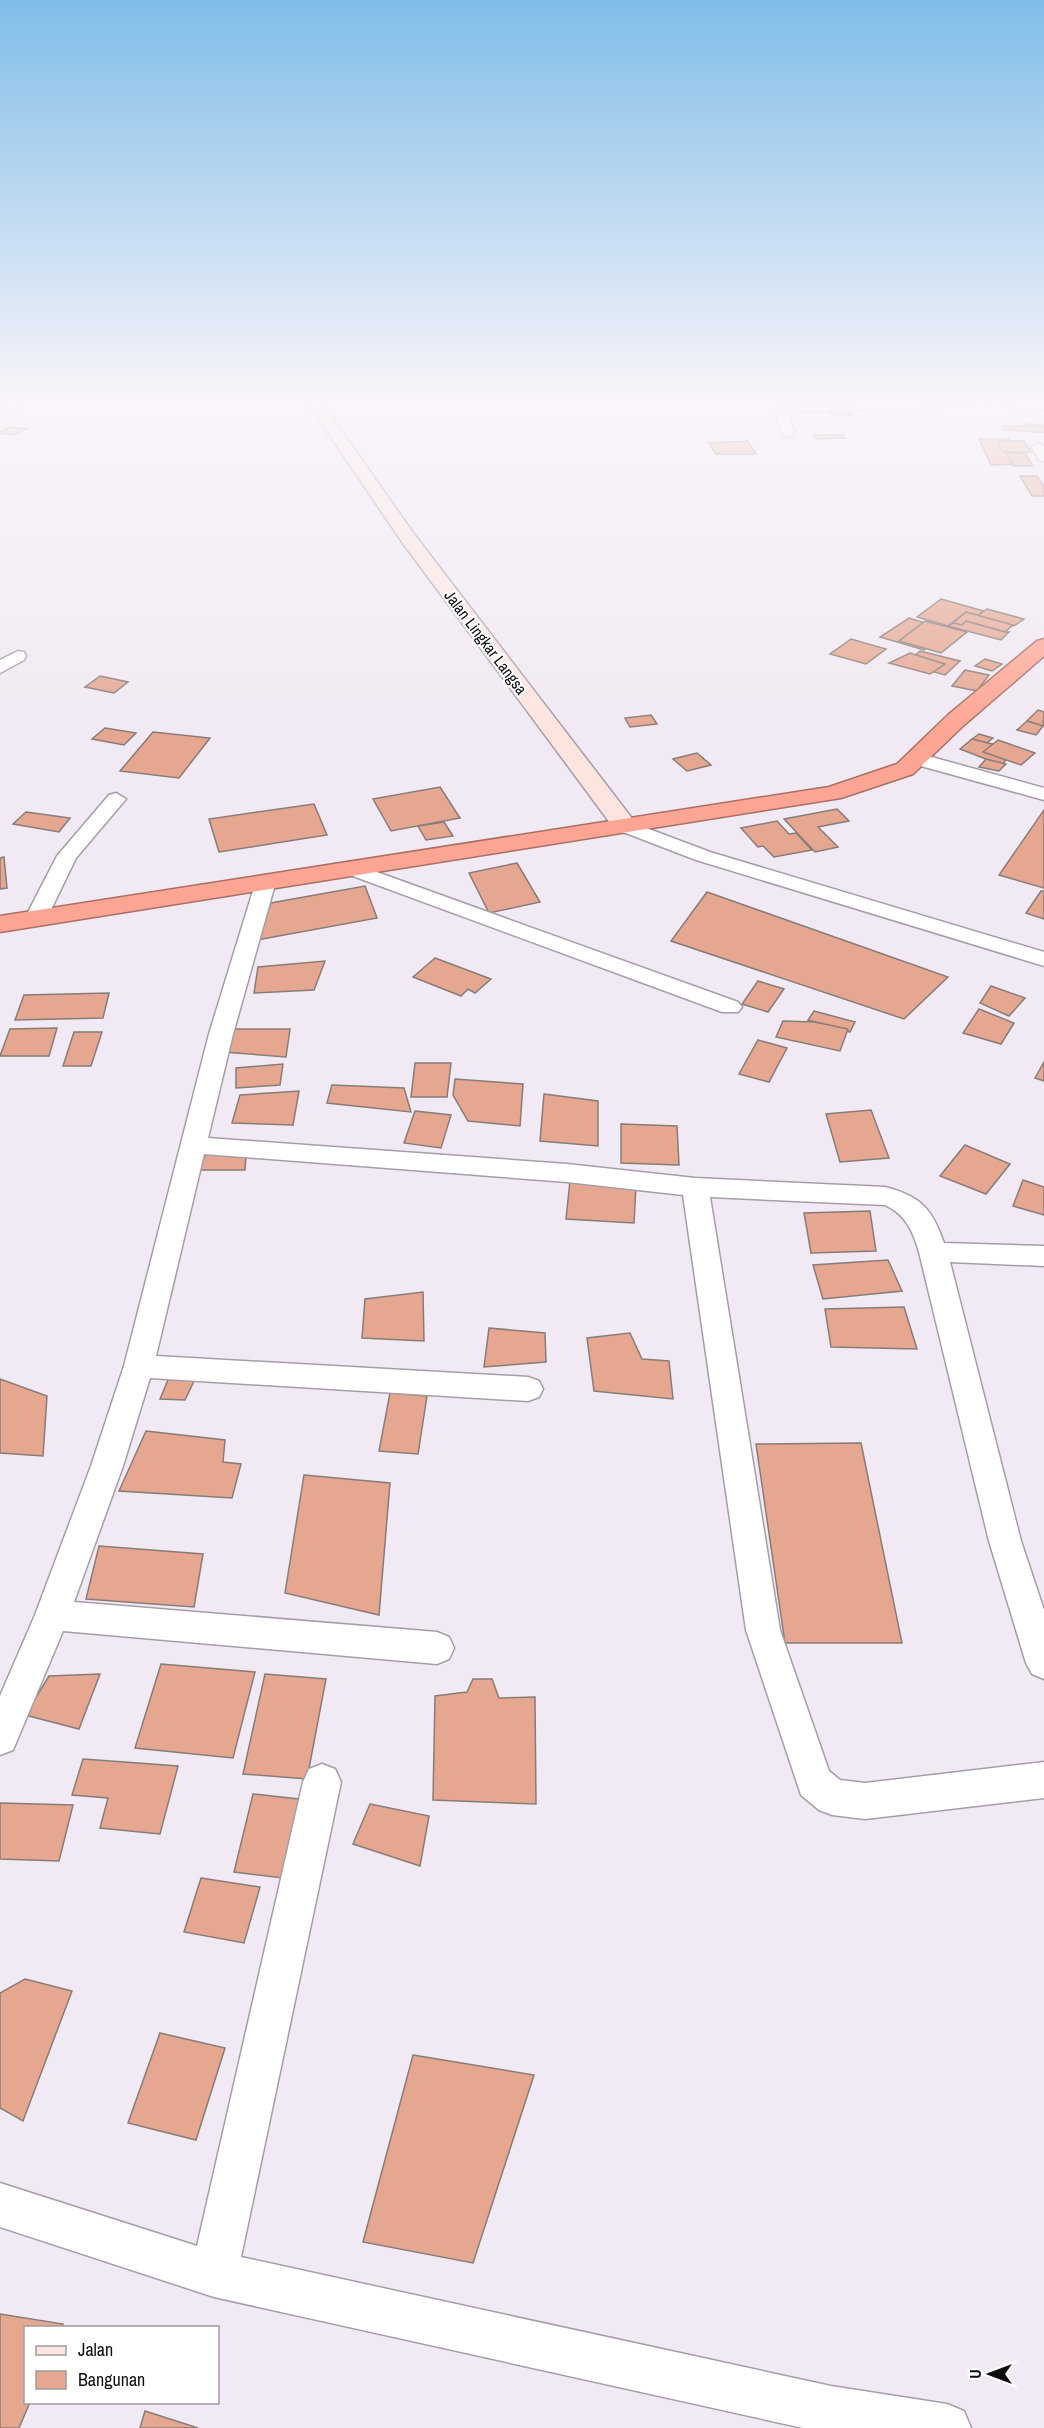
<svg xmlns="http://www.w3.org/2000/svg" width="1044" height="2428" viewBox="0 0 1044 2428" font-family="'Archivo Narrow',sans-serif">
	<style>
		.building { fill: #e6a791; stroke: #887c78; stroke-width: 1.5 }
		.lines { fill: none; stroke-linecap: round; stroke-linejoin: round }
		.street-casing { stroke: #a59ea7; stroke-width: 3 }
		.secondary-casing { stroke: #a59ea7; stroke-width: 3 }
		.highway-casing { stroke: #a96f64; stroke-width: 3 }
		.street { fill: #fff; fill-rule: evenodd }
		.secondary { fill: #fee4df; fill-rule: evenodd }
		.highway { fill: #fda593; fill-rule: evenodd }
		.labels { text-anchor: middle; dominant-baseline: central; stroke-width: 4.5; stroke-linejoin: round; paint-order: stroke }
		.far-street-label { font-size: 16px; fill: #0d0b0e; stroke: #fff }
	</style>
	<rect width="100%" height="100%" fill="#f1e9f3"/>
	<g class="building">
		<polygon points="742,396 770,396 771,397 765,397 766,401 744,401"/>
		<polygon points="770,396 789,396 792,402 782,402"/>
		<polygon points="789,396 809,396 811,401 791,400"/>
		<polygon points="832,411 851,412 851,416 831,415"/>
		<polygon points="1026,424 1044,425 1044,432 1030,432"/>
		<polygon points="1002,426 1044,426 1044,432 1005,430"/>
		<polygon points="9,427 26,429 14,435 0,433"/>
		<polygon points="814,435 843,435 845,438 816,439"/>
		<polygon points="979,439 1009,439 1023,464 991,465"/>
		<polygon points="748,441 756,454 716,454 709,443"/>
		<polygon points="997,441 1024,441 1031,452 1003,452"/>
		<polygon points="1006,453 1025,453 1033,466 1014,466"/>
		<polygon points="1020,476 1037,476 1044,486 1044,496 1032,496"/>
		<polygon points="941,599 984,611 977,616 966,612 948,626 917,617"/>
		<polygon points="987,609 1024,619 1014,626 977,616"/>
		<polygon points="966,612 1013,625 1005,632 966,621 962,625 953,623"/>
		<polygon points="909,618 948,630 924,650 880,637"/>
		<polygon points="925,621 967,632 941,653 899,641"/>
		<polygon points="966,621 1005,632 1009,632 1001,640 948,626 953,623 962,625"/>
		<polygon points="851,639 886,649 866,664 830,654"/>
		<polygon points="920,651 960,661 945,675 905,664"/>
		<polygon points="910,653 945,664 930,674 889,663"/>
		<polygon points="985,659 1002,664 992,671 975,666"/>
		<polygon points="965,670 989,675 977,691 952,686"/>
		<polygon points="100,676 128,682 114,693 85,687"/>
		<polygon points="1038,710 1044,712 1043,726 1027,721"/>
		<polygon points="651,715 657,724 630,727 625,718"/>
		<polygon points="1027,721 1043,726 1036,735 1017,730"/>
		<polygon points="105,728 136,733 124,745 92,739"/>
		<polygon points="153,732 210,738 179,778 120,771"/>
		<polygon points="979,734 993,738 984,745 971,740"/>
		<polygon points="972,739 1016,750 1001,765 960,749"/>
		<polygon points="998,740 1035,753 1021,765 983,752"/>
		<polygon points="697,753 711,765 687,771 673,759"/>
		<polygon points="986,759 1006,764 999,771 979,767"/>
		<polygon points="440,787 460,818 391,831 373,799"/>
		<polygon points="314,804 327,835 219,852 209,819"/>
		<polygon points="837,809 849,821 818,827 838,847 815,852 784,819"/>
		<polygon points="1044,810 1044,888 999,875"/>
		<polygon points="26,812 70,818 59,832 13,824"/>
		<polygon points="777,821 789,834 796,833 812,850 774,857 763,846 758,847 741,828"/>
		<polygon points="444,822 453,836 426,840 418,826"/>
		<polygon points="4,857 7,888 0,889 0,858"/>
		<polygon points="517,863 540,902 489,913 469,873"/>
		<polygon points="365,886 377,918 257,940 271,903"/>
		<polygon points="1041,891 1044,891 1044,919 1026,913"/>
		<polygon points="707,892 948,977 904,1019 671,941"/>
		<polygon points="435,958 491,979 475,993 468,989 461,996 413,977"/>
		<polygon points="325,961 314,990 254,993 258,967"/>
		<polygon points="758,981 784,989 768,1012 742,1004"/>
		<polygon points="991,986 1025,998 1009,1016 980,1003"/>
		<polygon points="109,993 103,1018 15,1020 24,995"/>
		<polygon points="979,1009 1014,1023 1001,1044 963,1033"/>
		<polygon points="814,1011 855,1022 850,1032 808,1020"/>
		<polygon points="783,1021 815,1022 848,1029 840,1051 776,1037"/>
		<polygon points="57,1028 49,1056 0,1056 10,1029"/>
		<polygon points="233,1029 290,1029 286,1057 223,1052"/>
		<polygon points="74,1032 102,1032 91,1066 63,1066"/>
		<polygon points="758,1040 787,1048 769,1082 739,1074"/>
		<polygon points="1044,1062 1044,1081 1035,1078"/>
		<polygon points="415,1063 451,1063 447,1097 411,1097"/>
		<polygon points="283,1064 280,1085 236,1088 236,1068"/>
		<polygon points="455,1079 523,1084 520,1126 468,1121 453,1095"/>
		<polygon points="332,1085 404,1088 411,1112 327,1103"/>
		<polygon points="299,1091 293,1125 232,1123 240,1095"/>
		<polygon points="544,1094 598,1101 598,1146 540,1141"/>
		<polygon points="871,1110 889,1158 840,1162 826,1114"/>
		<polygon points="415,1111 451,1115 441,1148 404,1143"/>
		<polygon points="621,1124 677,1126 679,1165 621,1163"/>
		<polygon points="965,1145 1010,1164 986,1194 940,1176"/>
		<polygon points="207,1153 246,1155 245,1170 196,1170"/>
		<polygon points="1023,1180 1044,1187 1044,1215 1013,1206"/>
		<polygon points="570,1181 636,1186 634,1223 566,1219"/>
		<polygon points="870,1211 876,1251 811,1253 804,1213"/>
		<polygon points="888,1260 902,1291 823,1299 813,1265"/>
		<polygon points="423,1292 424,1341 362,1338 365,1299"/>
		<polygon points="904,1307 917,1349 831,1347 825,1309"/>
		<polygon points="489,1328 545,1333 546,1362 484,1367"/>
		<polygon points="630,1333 642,1359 669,1361 673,1399 594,1391 587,1338"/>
		<polygon points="170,1375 195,1379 185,1400 160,1399"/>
		<polygon points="0,1379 47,1396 43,1456 0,1453"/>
		<polygon points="390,1393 427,1396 418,1454 379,1451"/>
		<polygon points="146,1431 225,1440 223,1462 241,1464 232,1498 119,1491"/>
		<polygon points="861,1443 902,1643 785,1643 756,1444"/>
		<polygon points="304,1475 390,1483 379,1615 285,1593"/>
		<polygon points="99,1546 203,1554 194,1607 86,1599"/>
		<polygon points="161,1664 255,1672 233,1758 135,1748"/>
		<polygon points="100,1674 79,1729 25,1715 49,1676"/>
		<polygon points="265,1674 326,1679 307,1779 243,1774"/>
		<polygon points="473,1679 492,1679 499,1698 535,1697 536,1804 433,1800 435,1696 467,1692"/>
		<polygon points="83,1759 178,1766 160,1834 100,1828 108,1798 72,1795"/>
		<polygon points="253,1794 308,1800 291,1879 234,1872"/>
		<polygon points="0,1803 73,1805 59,1861 0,1859"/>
		<polygon points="370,1804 429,1816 420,1866 353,1844"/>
		<polygon points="201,1878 260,1887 244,1943 184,1932"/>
		<polygon points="25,1979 72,1991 23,2121 0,2108 0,1993"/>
		<polygon points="160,2033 225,2048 196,2140 128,2123"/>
		<polygon points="413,2055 534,2075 473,2263 363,2242"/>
		<polygon points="0,2314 63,2324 62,2328 26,2328 26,2402 30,2402 19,2428 0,2428"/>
		<polygon points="145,2411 198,2428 140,2428"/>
	</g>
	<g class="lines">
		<defs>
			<g id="street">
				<polygon points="21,396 35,396 0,417 0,408"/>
				<polygon points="992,397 1044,402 1044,410 992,405 793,412 789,414 794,433 788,437 782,433 776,412 791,404"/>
				<polygon points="1038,443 1044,446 1044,461 1039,460 1031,447"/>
				<polygon points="18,651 24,652 26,656 24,660 0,673 0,660"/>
				<polygon points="917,753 1044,788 1044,800 910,763 908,759"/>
				<polygon points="116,793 126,799 76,858 47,918 44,923 28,923 25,918 57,856 109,795"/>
				<polygon points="625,820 710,852 1044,952 1044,966 696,860 618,830 615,826 618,822"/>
				<polygon points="349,862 738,1002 742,1007 738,1012 722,1012 342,872 339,868 342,864"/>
				<path d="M266 875 273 877 276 881 233 1034 208 1138 567 1164 695 1178 885 1187C920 1196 932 1208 944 1243L1044 1246V1266L950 1262 1021 1541 1044 1610V1679L1032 1674 1026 1663 989 1541 919 1252C913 1231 906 1215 885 1205L710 1197 780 1630 829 1771 840 1780 865 1783 1044 1762V1798L865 1819 832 1815 819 1810 801 1795 746 1630 683 1195 567 1182 204 1154 156 1356 528 1377 539 1381 543 1389 539 1397 528 1401 150 1378 123 1466 74 1602 437 1632 449 1637 454 1648 449 1659 437 1664 63 1631 13 1750 0 1755V1696L35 1615 91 1466 124 1366 209 1034 256 881 259 877Z"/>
				<polygon points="322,1764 335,1769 341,1782 241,2257 831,2386 947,2404 964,2411 971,2428 803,2428 214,2297 0,2227 0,2183 197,2246 303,1782 309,1769"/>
			</g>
			<polygon id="secondary" points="303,396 317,396 414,534 634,821 637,826 634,831 625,833 616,831 402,542"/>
			<polygon id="highway" points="1044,639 1044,656 964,725 913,774 841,798 0,932 0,916 829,787 897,764 948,715 1037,641"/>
		</defs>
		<use href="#street" class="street-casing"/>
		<use href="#secondary" class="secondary-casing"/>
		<use href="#highway" class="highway-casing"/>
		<use href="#street" class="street"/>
		<use href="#secondary" class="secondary"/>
		<use href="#highway" class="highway"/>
	</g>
	<linearGradient id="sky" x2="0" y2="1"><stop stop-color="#80bde8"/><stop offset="0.54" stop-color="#f9f5fa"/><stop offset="1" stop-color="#f9f5fa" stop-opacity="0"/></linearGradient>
	<rect width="1044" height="736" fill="url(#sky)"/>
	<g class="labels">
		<g class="far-street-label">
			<text transform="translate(486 642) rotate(53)">Jalan Lingkar Langsa</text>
		</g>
	</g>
	<rect x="24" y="2326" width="195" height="78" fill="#ffffff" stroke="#9e9d9f" stroke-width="1.5"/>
	<rect x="36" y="2346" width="30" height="9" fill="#fee4df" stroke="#9e9d9f" stroke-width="1.5"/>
	<text x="78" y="2356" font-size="18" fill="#0d0b0e">Jalan</text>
	<rect x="36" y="2371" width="30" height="18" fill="#e6a791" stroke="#9e9d9f" stroke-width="1.5"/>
	<text x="78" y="2386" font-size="18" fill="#0d0b0e">Bangunan</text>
	<g transform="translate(990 2374) rotate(270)" stroke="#ffffff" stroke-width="4.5" paint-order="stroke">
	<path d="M0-4.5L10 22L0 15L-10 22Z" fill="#0d0b0e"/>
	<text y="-9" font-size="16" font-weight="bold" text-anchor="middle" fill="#0d0b0e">U</text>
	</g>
</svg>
